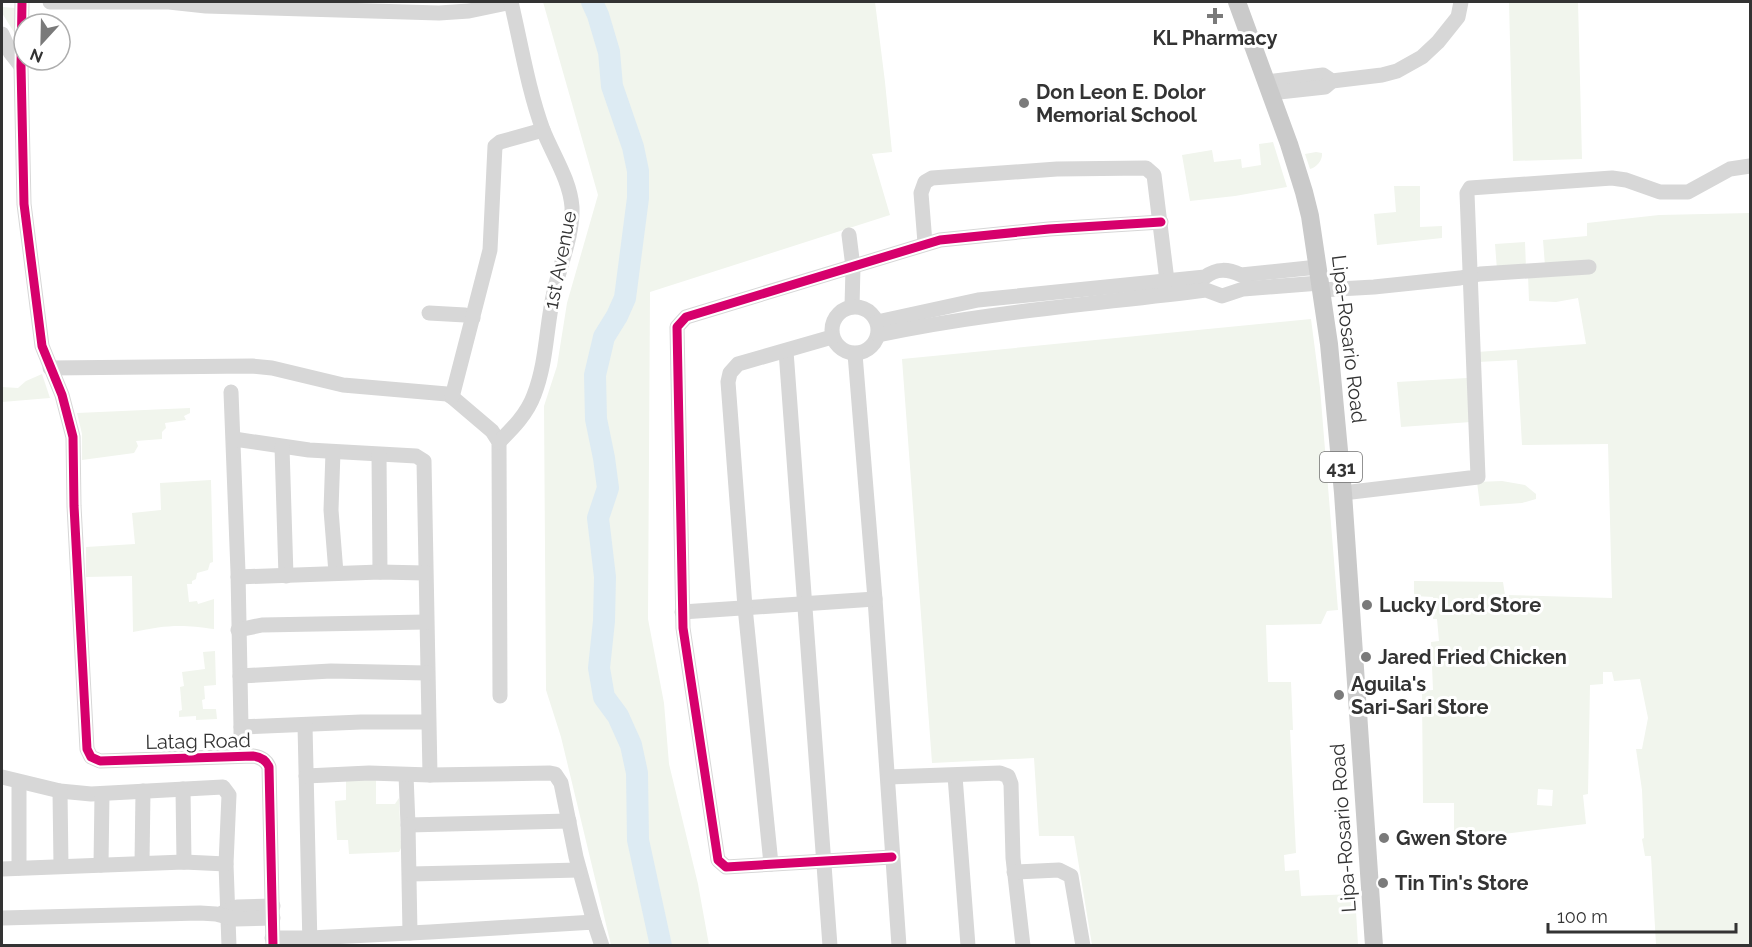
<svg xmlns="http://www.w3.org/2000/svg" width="1752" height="947" viewBox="0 0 1752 947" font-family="Raleway,sans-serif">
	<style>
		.green { fill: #f1f5ed; fill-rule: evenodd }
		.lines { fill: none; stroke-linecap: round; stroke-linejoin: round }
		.river { stroke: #ddebf3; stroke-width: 22 }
		.minor { stroke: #d7d7d7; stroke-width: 15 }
		.major { stroke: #cacaca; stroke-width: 18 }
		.cycleway-casing { stroke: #fff; stroke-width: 13 }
		.cycleway { stroke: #d6006c; stroke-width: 9 }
		.poi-dot { fill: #7a7a7a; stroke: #fff; stroke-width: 2 }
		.labels { text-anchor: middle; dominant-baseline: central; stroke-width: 6; stroke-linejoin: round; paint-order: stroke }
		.shield { fill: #fff; stroke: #707070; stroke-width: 1.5 }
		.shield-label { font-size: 18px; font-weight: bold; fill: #333 }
		.poi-label { font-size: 20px; font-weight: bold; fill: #333; stroke: #fff; text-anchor: start }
		.street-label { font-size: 20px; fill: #333; stroke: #fff }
	</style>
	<rect width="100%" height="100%" fill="#fff"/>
	<g class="green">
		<polygon points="543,2 875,2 885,82 892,152 872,154 890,215 650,292 648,619 664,703 669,764 698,884 709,945 611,945 561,737 546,690 544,406 557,366 567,303 598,195"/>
		<polygon points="1509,2 1578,2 1582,159 1513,161"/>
		<polygon points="2,7 16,8 17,37 2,13"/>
		<polygon points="1273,142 1287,187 1235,196 1190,201 1182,155 1212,150 1214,162 1241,159 1242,168 1261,165 1259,144"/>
		<path d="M1316 152 1322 153C1323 160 1316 168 1310 169L1305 154Z"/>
		<polygon points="1394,186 1420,186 1420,227 1442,226 1442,238 1377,245 1374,214 1396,212"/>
		<path d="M1750 213V945H1656L1651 856H1645L1642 839 1644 838 1642 790 1636 749H1642L1648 718 1640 679 1614 681 1612 672H1603V684L1590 685 1588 794 1583 795 1586 824 1454 840V803H1423L1422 691 1433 690 1431 642 1439 641 1437 619H1433V597L1414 596V581L1503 582 1505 595 1612 598 1608 444 1522 445 1517 360 1478 362 1477 352 1586 344 1578 298 1556 302 1529 301 1528 275 1545 266 1543 240 1587 236V223L1659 215ZM1538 789 1553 790 1552 806 1537 805Z"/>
		<polygon points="1525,242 1526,268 1497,270 1495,244"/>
		<polygon points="1311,319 1320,388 1338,610 1327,611 1321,624 1266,625 1268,682 1291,682 1293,730 1290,730 1296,853 1284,855 1285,871 1299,870 1301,896 1355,894 1358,945 1092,945 1074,836 1039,836 1034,758 932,763 902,359"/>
		<polygon points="42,374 50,398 2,402 2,387 18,388 26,381"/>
		<polygon points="1467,378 1471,422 1401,427 1397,382"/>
		<polygon points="190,408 190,413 184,416 186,420 165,423 166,428 162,432 162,439 136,441 138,446 134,453 82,460 82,434 77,413"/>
		<path d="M211 480 213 562 210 563 208 570 197 573 196 579 192 581V584H187L189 602 197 601 198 604 214 599V629C182 624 165 625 133 632L132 576 86 577V547L135 544 132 513 161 510 160 483Z"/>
		<polygon points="1502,481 1525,485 1536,494 1536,499 1522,503 1480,506 1477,482"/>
		<polygon points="215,651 216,685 204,686 205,699 202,700 203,709 216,709 217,719 196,720 196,716 179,717 179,711 182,710 180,687 184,686 182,672 205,669 203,652"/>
		<polygon points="346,779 376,779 376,804 395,804 399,798 401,848 399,852 349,854 348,840 337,840 335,801 346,800"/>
	</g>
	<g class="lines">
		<polyline class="river" points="592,2 598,15 609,52 612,86 633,147 638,171 638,198 625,298 617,316 604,337 595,375 596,419 604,458 608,488 598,518 605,577 604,621 599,668 604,697 618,716 631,745 637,773 638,840 661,946"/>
		<g class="minor">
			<path d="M22 2 21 66 24 204 42 346 62 395 73 437 74 506 87 749 91 757 100 761 253 756C261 757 266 760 269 767L273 946"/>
			<polyline points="50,2 169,2 206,6 439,13 469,11 511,2"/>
			<polyline points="2,34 10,52 21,66"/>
			<polyline points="1267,82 1323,75 1332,81 1382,75 1397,71 1422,57 1438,42 1458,17 1461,2"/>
			<polyline points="1270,93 1325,87 1332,81"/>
			<polyline points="849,235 853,267 852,307"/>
			<polyline points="925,243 921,193 925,182 932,178 1057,169 1146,168 1154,175 1168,289"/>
			<polyline points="1321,290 1374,287 1460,278 1480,274 1589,267"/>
			<circle cx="855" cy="330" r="23"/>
			<polyline points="429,313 465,315 473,318"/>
			<path d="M877 322 978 300 1205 277C1217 268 1228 269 1241 275L1318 267"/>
			<path d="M878 335C986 312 1096 304 1206 290L1222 296 1243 289 1320 283"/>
			<polyline points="786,351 830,946"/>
			<polyline points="855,354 875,599 899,946"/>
			<polyline points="50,368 252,366 272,368 343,385 447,394 452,397 492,431 499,442 500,696"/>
			<polyline points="231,392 238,572 241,727 361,722 428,722"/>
			<polyline points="452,397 490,250 495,146 500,142 543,130"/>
			<polyline points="234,439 309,450 416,456 424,461 430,775"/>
			<path d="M499 442C513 428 527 414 534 395 547 362 546 326 554 292 560 264 573 236 572 207 570 180 553 155 543 130 528 89 521 44 511 2"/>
			<polyline points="282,447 286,576"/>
			<polyline points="333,452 331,510 336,573"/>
			<polyline points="379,455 380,572"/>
			<polyline points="1343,493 1478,477 1467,193 1470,188 1612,178 1626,180 1660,192 1688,192 1730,169 1750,166"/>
			<polyline points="238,577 380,572 425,573"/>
			<polyline points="682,612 875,599"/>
			<polyline points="238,630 262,625 426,622"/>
			<polyline points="240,676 331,671 427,673"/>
			<polyline points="305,725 310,946"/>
			<polyline points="241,727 241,746"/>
			<polyline points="406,775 408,825 569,821"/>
			<polyline points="306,776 369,773 430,775 550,773 555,774 561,783 576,857 594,922"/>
			<polyline points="955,776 968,946"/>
			<polyline points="2,777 60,791 91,794 223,787 229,795 226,864 229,946"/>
			<polyline points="888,777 1000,773 1008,776 1011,784 1013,858 1023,946"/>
			<polyline points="19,782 19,868"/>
			<polyline points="183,789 184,862"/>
			<polyline points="60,791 61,866"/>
			<polyline points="408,825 410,933"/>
			<polyline points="892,857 726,867 718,860 683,628 677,327 686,317 940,240 1049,229 1161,222"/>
			<polyline points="142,863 143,791"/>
			<polyline points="771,864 745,607 728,382 730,373 738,364 832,337"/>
			<polyline points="101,865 102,794"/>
			<polyline points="2,869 184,862 226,864"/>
			<polyline points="1014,872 1059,870 1071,876 1083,946"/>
			<polyline points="410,874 579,870"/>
			<polyline points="222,913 237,907 273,906"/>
			<polyline points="2,918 200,913 216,914 235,919 273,918"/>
			<polyline points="272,938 310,938 430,932 594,922 602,946"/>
		</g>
		<polyline class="major" points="1237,2 1289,144 1304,192 1310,216 1329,344 1343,493 1374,946"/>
		<defs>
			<g id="cycleway">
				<path d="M22 2 21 66 24 204 42 346 62 395 73 437 74 506 87 749 91 757 100 761 253 756C261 757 266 760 269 767L273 946"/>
				<polyline points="892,857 726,867 718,860 683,628 677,327 686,317 940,240 1049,229 1161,222"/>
			</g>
		</defs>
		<use href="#cycleway" class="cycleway-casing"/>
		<use href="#cycleway" class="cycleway"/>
	</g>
	<g class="poi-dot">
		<path d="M1212 7h6v6h6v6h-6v6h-6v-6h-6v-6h6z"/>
		<circle cx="1024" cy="103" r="6"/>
		<circle cx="1367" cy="605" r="6"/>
		<circle cx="1366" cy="657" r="6"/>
		<circle cx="1339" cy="695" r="6"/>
		<circle cx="1384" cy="838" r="6"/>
		<circle cx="1383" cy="883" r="6"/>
	</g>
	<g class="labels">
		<rect class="shield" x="1320" y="452" width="42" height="30" rx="4.5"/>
		<g class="shield-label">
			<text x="1341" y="467">431</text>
		</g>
		<g class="poi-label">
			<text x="1215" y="38" text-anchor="middle">KL Pharmacy</text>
			<text x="1036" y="92">Don Leon E. Dolor<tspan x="1036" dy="23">Memorial School</tspan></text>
			<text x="1379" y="605">Lucky Lord Store</text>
			<text x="1378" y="657">Jared Fried Chicken</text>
			<text x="1351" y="684">Aguila's<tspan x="1351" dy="23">Sari-Sari Store</tspan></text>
			<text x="1396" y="838">Gwen Store</text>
			<text x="1395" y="883">Tin Tin's Store</text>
		</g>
		<g class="street-label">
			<text transform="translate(560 260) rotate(-79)">1st Avenue</text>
			<text transform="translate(1349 339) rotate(83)">Lipa-Rosario Road</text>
			<text transform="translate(198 741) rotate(-1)">Latag Road</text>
			<text transform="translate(1343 828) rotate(-94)">Lipa-Rosario Road</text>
		</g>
	</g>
	<rect width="1752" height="947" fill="none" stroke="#333333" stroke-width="6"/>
	<g transform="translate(42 42) rotate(202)"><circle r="28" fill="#ffffff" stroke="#adadad" stroke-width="1.5"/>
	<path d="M0-4.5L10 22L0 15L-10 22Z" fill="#7a7a7a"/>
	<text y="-9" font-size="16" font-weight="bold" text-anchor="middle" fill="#333333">N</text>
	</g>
	<path d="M1548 923v9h188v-9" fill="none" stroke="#333333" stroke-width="3"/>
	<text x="1557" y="923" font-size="18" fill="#333333" stroke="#ffffff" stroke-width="4.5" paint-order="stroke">100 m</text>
</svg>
